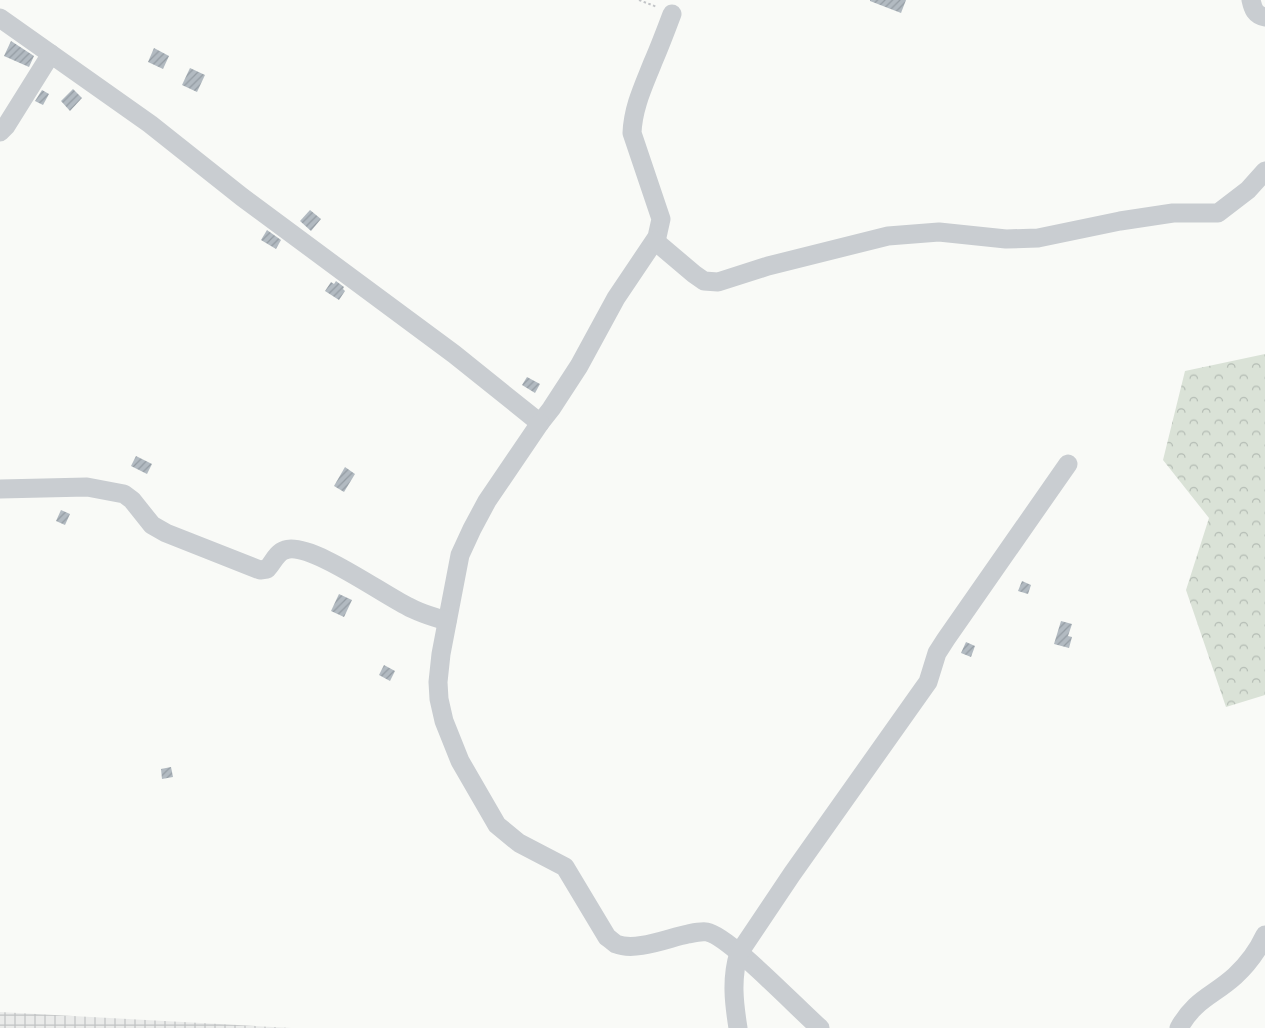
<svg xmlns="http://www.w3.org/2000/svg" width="1265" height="1028" viewBox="0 0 1265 1028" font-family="Karla,sans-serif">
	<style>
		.industrial { fill: url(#industrial-grid) }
		.forest { fill: url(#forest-crowns) }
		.building { fill: url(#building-hatch) }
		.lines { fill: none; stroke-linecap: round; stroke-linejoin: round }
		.path { stroke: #c2c4c7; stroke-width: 2; stroke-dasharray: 2.5 2.5; stroke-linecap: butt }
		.minor { stroke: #c9cdd1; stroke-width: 19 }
	</style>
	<defs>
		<pattern id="industrial-grid" width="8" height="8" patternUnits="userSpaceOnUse" patternTransform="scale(1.25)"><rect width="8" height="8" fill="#eaebea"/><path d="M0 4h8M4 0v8" fill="none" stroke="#c1c3c4"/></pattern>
		<pattern id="forest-crowns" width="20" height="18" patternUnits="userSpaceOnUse" patternTransform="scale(1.25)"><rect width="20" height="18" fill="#dae2d7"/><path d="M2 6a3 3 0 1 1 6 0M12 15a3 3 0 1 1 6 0" fill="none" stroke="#b4bcb4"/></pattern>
		<pattern id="building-hatch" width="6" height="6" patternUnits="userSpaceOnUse" patternTransform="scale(1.25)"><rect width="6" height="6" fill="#b2bac1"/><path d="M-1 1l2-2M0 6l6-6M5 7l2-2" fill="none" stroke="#949ca3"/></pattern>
	</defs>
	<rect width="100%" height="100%" fill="#f9faf7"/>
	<polygon class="industrial" points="0,1012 292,1028 0,1028"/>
	<polygon class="forest" points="1265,354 1265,695 1226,707 1186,590 1209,518 1163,460 1185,371"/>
	<g class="building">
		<polygon points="870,0 906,0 901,13 870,1"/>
		<polygon points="11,41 34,56 29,67 4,56"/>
		<polygon points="154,48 169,56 163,69 148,62"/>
		<polygon points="190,68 205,75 197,92 182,85"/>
		<polygon points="73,89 82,98 70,111 61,101"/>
		<polygon points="42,90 49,94 43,105 35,101"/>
		<polygon points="310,210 321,219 311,231 300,221"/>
		<polygon points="267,230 281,240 276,249 261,240"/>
		<polygon points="336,281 344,287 343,289 345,291 339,300 325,291 331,282 334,284"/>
		<polygon points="527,377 540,384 535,393 522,385"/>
		<polygon points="136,456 152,464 147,474 131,466"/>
		<polygon points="345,467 355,474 344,492 334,486"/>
		<polygon points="61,510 70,514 65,525 56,521"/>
		<polygon points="1022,581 1031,585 1028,594 1018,591"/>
		<polygon points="339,594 352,600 344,617 331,611"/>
		<polygon points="1061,621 1072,624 1068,636 1072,637 1069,648 1054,644"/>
		<polygon points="966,642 975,646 971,657 961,653"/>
		<polygon points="384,665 395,671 390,681 379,675"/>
		<polygon points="171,767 173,777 162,779 161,769"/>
	</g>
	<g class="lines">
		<polyline class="path" points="639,0 657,7"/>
		<g class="minor">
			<path d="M1251 0C1253 9 1255 15 1265 17"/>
			<path d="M0 18 150 124 242 197 454 354 540 423 551 409 579 366 616 298 657 237 661 219 632 133C633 107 644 85 653 62 660 46 666 30 672 14"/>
			<polyline points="0,132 6,126 51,54"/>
			<polyline points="655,241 694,274 704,281 718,282 768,266 888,236 939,232 1006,239 1038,238 1120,221 1173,213 1218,213 1248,190 1265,171"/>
			<path d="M540 423 487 501 472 529 460 555 441 654 438 682 439 699 444 721 460 761 497 825 519 843 565 867 607 937C610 939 613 942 616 944 636 952 668 938 688 934 693 933 701 931 707 932 729 936 798 1009 820 1028"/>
			<path d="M0 489 87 487 124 494 132 500 152 525 166 533 260 570 267 569C273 563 276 553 285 550 309 541 382 594 407 606 419 613 433 617 447 621"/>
			<path d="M738 1028C734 1003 731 978 739 953L792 874 923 689 928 682 937 653 946 639 1068 464"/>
			<path d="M1179 1028C1195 999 1213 996 1235 976 1248 964 1258 950 1265 935"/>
		</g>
	</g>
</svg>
